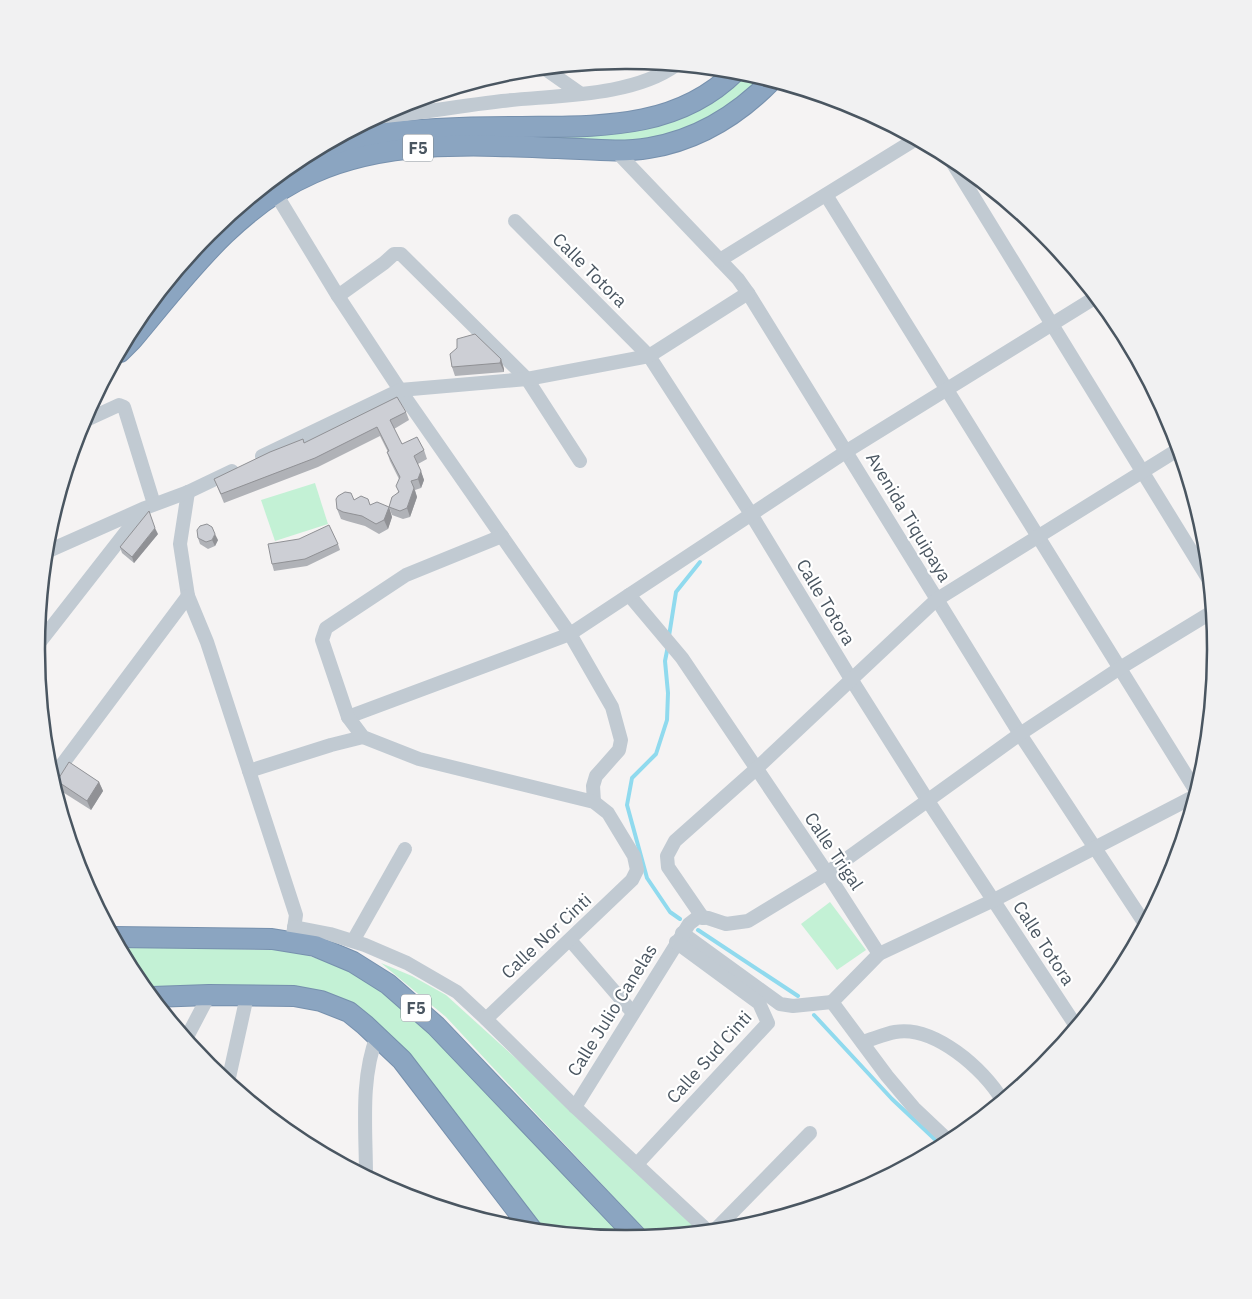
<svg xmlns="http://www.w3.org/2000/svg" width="1252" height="1299" viewBox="0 0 1252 1299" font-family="'IBM Plex Sans',sans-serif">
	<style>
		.green { fill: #c3f1d5 }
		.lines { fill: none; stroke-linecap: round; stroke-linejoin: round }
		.stream { stroke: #90daee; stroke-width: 4 }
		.highway-casing { stroke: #7690ad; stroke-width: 22 }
		.minor { stroke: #c1cad2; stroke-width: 14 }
		.highway { stroke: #8ba5c1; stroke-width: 20 }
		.wall { fill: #b0b2b7 }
		.shaded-wall { fill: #909195 }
		.building { fill: #cdcfd5; stroke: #909195 }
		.labels { text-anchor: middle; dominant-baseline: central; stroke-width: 4.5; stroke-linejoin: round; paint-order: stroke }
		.shield { fill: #fff; stroke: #808990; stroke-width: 1 }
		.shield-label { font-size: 16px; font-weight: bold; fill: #4a5661 }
		.street-label { font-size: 18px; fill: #4a5661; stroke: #fff }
		.rim { fill: none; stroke: #4a5661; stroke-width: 2.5 }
	</style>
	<rect width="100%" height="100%" fill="#f5f3f3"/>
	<g class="green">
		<polygon points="746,73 764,78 703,123 642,141 542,141 506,133 589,133"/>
		<polygon points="315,483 328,524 275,541 261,500"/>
		<polygon points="830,902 866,950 837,970 801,924"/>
		<polygon points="119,947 277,950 303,954 337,965 366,981 404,1009 446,1050 626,1239 542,1231 393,1040 282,989 145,989 135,977"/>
		<polygon points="381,963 412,976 446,995 649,1179 702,1232 651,1237 446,1017"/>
	</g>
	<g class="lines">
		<g class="stream">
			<polyline points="669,636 676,592 700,562"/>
			<polyline points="668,646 665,661 668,693 667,720 656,754 632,778 627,805 647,878 670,912 680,919"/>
			<polyline points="698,930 798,996"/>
			<polyline points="814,1015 892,1099 942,1146"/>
		</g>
		<defs>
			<g id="highway">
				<path d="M295 162C321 150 349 138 378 134 424 128 471 127 518 127 596 126 676 131 736 71"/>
				<path d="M120 352 132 340C185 277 235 207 313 173 389 139 477 145 558 148 588 149 620 153 649 148 697 140 738 115 772 80"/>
				<polyline points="114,937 272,939 315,946 353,962 388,984 436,1026 638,1238"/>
				<polyline points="152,997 209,995 294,996 321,1001 349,1012 365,1025 402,1060 532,1230"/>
			</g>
		</defs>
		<use href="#highway" class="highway-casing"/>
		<g class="minor">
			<polyline points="544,68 581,94"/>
			<path d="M374 119C417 113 460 106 502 101 555 95 632 97 676 65"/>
			<polyline points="615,150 738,279 748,293 1020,734 1145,924"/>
			<polyline points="949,157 1209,580"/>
			<polyline points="276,194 338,296 400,390 570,634 612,707 621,740 619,750 596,776 593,786 594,802"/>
			<polyline points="826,195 1196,791"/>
			<polyline points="515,221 649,356 751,514 851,679 928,801 1076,1026"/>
			<polyline points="720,260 916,139"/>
			<polyline points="338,296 384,263 394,254 401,254 527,379 580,461"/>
			<polyline points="82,422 119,405 124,407 154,504"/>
			<polyline points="262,456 400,390 527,379 649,356 748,293"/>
			<polyline points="188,492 180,544 188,596 207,642 296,915 293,935"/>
			<polyline points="46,552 145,508 188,492 232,471"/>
			<polyline points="629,595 682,658 827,873 879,954"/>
			<polyline points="36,647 143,510"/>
			<polyline points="348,717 570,634 847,451 1096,297"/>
			<polyline points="249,771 331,745 363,737"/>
			<polyline points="52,778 188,596"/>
			<polyline points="703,918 668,867 667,856 675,841 756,769 936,600 1179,449"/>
			<polyline points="294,927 330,934 365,945 407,963 457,992 486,1019 575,1107 708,1231"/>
			<polyline points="682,933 780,1004 793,1006 832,1002"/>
			<polyline points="570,940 633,1013"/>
			<polyline points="353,941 405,849"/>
			<polyline points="486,1019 632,880 637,870 634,856 608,813 594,802 419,759 363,737 348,717 322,640 326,628 406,575 502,536"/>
			<polyline points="182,1034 188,1035 209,995"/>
			<path d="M862 1042C873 1039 884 1034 895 1032 934 1025 984 1069 1002 1100"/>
			<polyline points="228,1082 247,996"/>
			<polyline points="575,1107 689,924 698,917 708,918 726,924 748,921 827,873 1020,734 1120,668 1212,612"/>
			<polyline points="950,1142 914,1108 887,1076 832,1002 879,954 994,900 1195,796"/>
			<polyline points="637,1164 768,1023 759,1003 676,942"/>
			<path d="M366 1176C366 1130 360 1079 377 1036"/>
			<polyline points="714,1231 810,1133"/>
		</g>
		<use href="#highway" class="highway"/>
	</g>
	<g class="wall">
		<polygon points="501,359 504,369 504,372 455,376 452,367"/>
		<polygon points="406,412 409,420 394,429 402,444 424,450 427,459 418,464 424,480 421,488 415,490 417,497 410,517 403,519 392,515 389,507 398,492 399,479 390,461 387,452 388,452 380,436 318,467 224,503 214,479 304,443"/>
		<polygon points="370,505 389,507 392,517 388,529 379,534 365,526 347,521 341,519 337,509"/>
		<polygon points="158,534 134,563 122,553 120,547"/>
		<polygon points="198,538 218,540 215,546 208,549 200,544"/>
		<polygon points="338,544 340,550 307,566 274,571 272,564"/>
		<polygon points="57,781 99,782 103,791 91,810 61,791"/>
	</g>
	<g class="shaded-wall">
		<polygon points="501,359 504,369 504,372 500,363"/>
		<polygon points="421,471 424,480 421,488 418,479"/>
		<polygon points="414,488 417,497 410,517 407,508"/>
		<polygon points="389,507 392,517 388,529 384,520"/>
		<polygon points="155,528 158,534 134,563 132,557"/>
		<polygon points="215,534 218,540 215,546 212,540"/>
		<polygon points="99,782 103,791 91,810 87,801"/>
	</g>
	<g class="building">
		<polygon points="475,334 501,359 500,363 452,367 450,354 457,348 457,339"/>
		<polygon points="397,397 406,412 390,420 402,444 417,437 424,450 414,456 421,471 418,479 411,481 414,488 407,508 400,511 389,507 392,497 399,492 396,486 400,477 387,452 389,451 377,427 315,458 221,494 214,479 270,452 303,439 304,443"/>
		<polygon points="345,492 351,493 354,500 361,496 368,499 370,505 377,502 389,507 384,520 376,524 362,516 343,512 337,509 336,499 338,496"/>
		<polygon points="149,511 155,528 132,557 120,547"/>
		<polygon points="207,524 212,527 215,534 212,540 206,542 198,538 197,530 200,526"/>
		<polygon points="329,525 338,544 305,559 272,564 268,544 299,539"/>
		<polygon points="69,762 99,782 87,801 57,781"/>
	</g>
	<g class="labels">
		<g class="shield">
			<rect x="403" y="134.5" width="30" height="27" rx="4"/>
			<rect x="401" y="994.5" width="30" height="27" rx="4"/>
		</g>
		<g class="shield-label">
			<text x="418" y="148">F5</text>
			<text x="416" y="1008">F5</text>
		</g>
		<g class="street-label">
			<text transform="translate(590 270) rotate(45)">Calle Totora</text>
			<text transform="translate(909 517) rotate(59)">Avenida Tiquipaya</text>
			<text transform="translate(826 602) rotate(59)">Calle Totora</text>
			<text transform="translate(834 851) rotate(56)">Calle Trigal</text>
			<text transform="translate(546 936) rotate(-43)">Calle Nor Cinti</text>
			<text transform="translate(1044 943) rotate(57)">Calle Totora</text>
			<text transform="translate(612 1010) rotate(-58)">Calle Julio Canelas</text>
			<text transform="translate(709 1057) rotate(-48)">Calle Sud Cinti</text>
		</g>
	</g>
	<path d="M0 0H1252V1299H0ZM625 69H627A580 580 0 0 1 1207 649V650A580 580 0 0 1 627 1230H625A580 580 0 0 1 45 650V649A580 580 0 0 1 625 69Z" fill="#f1f1f2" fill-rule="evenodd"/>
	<path class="rim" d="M625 69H627A580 580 0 0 1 1207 649V650A580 580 0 0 1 627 1230H625A580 580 0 0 1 45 650V649A580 580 0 0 1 625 69Z"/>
</svg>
